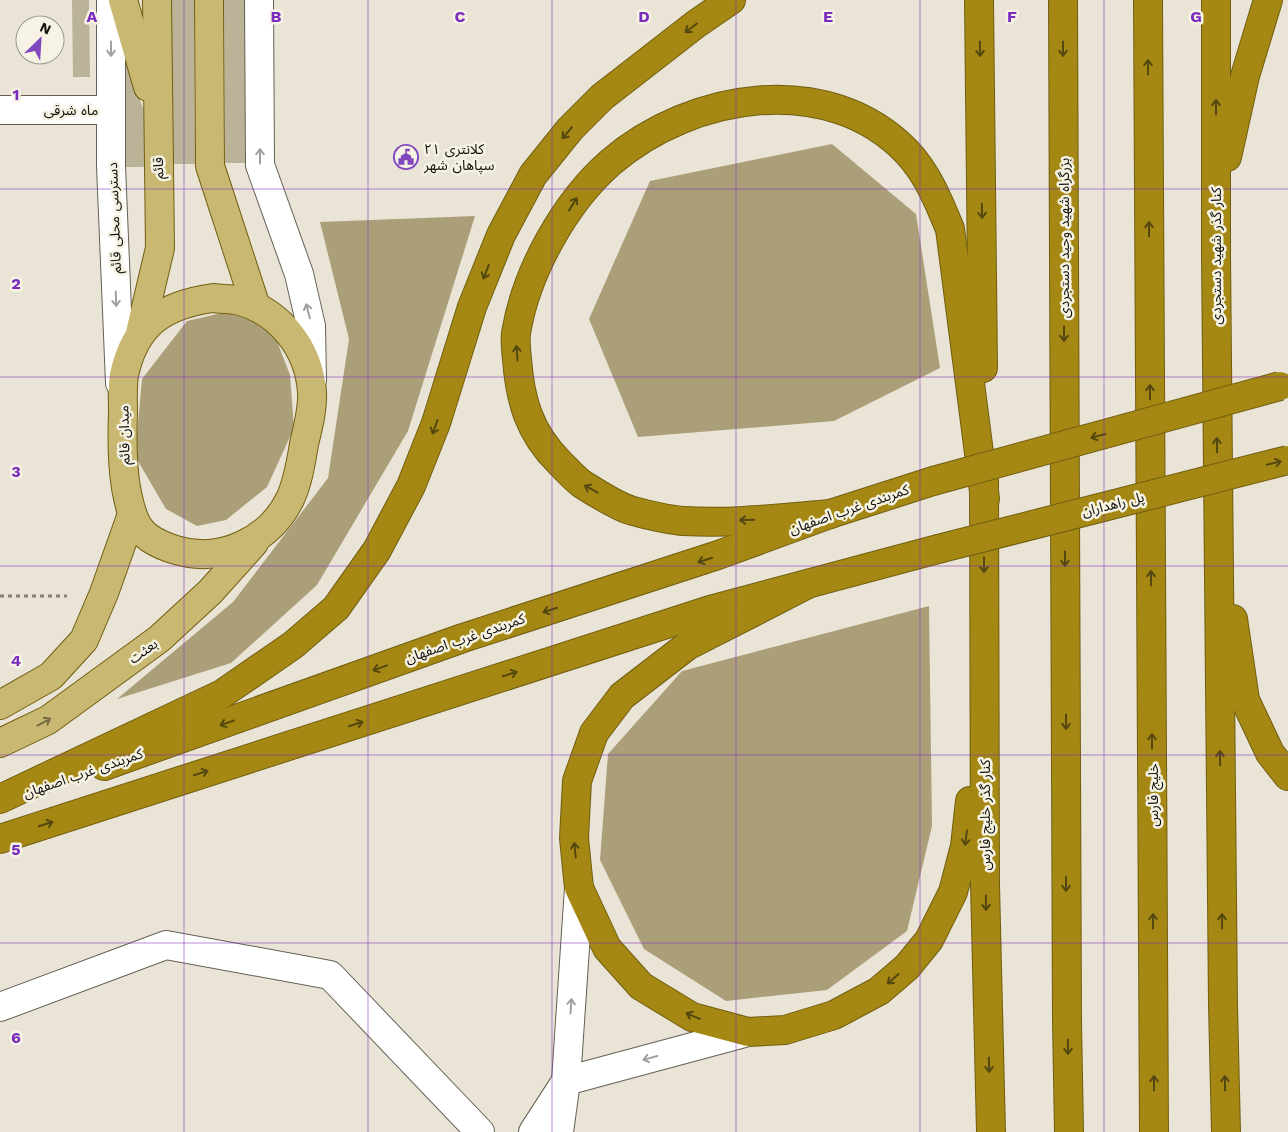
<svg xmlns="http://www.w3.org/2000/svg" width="1288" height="1132" viewBox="0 0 1288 1132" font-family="'Work Sans','Noto Sans Arabic',sans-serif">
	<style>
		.green { fill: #bbb398 }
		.forest { fill: #ab9f79 }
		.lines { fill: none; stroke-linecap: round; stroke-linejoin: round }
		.minor-casing { stroke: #646054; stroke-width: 30 }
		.major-casing { stroke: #715e11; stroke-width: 30 }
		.highway-casing { stroke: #715e11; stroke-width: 30 }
		.path { stroke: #868279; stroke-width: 3; stroke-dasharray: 4 4; stroke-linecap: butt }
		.minor { stroke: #fff; stroke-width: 28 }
		.major { stroke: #c8b871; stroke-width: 28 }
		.highway { stroke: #a48813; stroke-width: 28 }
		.highway-bridge-casing { stroke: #715e11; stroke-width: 30; stroke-linecap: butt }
		.highway-bridge { stroke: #a48813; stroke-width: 28 }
		.oneway { stroke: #54470f }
		.oneway2 { stroke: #a0a09e }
		.oneway3 { stroke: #766d44 }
		.grid { fill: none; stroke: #7b2cbf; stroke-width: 1; stroke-opacity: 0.55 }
		.labels { text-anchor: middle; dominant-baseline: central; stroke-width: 5; stroke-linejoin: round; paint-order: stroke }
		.street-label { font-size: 14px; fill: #12110c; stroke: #f6f2e4 }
		.poi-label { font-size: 14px; fill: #12110c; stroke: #f6f2e4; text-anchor: start }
		.grid-label { font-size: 16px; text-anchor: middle; font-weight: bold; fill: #7b2cbf; stroke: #f6f2e4; stroke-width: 5; stroke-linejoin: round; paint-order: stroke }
	</style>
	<rect width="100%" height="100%" fill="#e9e4d6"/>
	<g class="green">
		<polygon points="72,0 89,0 90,77 73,77"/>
		<polygon points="166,0 194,0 195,164 167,164"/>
		<polygon points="224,0 246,0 247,163 225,163"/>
		<polygon points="123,57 145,113 146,167 123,167"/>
	</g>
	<g class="forest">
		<polygon points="832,144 916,214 940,368 834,421 638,437 589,319 650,181"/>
		<polygon points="475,216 408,431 317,585 231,663 117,699 233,602 328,478 349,339 320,222"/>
		<polygon points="235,310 273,331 290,375 294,428 267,487 226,520 197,526 166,509 135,456 142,379 187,321"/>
		<polygon points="929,606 932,826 907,931 827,990 726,1001 644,949 600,860 608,754 682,671"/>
	</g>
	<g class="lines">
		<defs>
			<g id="minor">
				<polyline points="111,0 111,166 120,383"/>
				<polyline points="259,0 260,165 299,274 311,326 312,380"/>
				<polyline points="0,110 111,110"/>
				<polyline points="579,888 566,1081 748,1032"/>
				<polyline points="0,1007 166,945 330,975 480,1132"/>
				<polyline points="533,1132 566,1081 559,1132"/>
			</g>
			<g id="major">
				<polyline points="123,0 148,87"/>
				<polyline points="209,0 210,166 256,307"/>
				<path d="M213 298C221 299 229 299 236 300 279 310 309 348 312 392 313 409 308 427 304 444 301 462 298 482 290 499 270 540 221 564 176 550 139 539 133 525 126 488 122 463 122 438 123 413 123 400 122 387 124 375 135 324 163 305 213 298Z"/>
				<polyline points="140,333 160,248 157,0"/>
				<polyline points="0,705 51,676 84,640 104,593 132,514"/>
				<polyline points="0,743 48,720 159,639 210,592 254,543"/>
			</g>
			<g id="highway">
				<polyline points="979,0 983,368"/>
				<polyline points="1063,0 1067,1021 1069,1132"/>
				<polyline points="1148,0 1154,1132"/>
				<polyline points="1216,0 1216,254 1223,1005 1226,1132"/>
				<polyline points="1227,157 1245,76 1268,0"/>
				<polyline points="984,481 985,884 991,1132"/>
				<path d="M830 514C782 518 732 524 684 521 667 520 649 515 633 511 621 508 593 491 582 484 574 478 566 469 559 462 529 432 520 400 517 359 516 350 515 341 516 333 526 272 565 202 611 162 691 93 828 70 907 152 927 173 939 202 950 229L985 499"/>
				<polyline points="806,585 687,646 622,696 594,733 577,781 574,838 579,888 607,948 641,986 692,1017 748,1032 785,1030 834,1015 879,991 907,967 929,940 953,892 965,846 970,801"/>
				<polyline points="1233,619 1245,700 1270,753 1288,776"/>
				<polyline points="104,766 463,638 718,555 830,514 933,481"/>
				<polyline points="0,799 222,694 293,645 336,608 377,550 411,486 436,423 472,307 501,235 533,175 570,129 602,97 696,24 731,0"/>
				<polyline points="0,839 710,610 938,549"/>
			</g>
		</defs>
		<use href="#minor" class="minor-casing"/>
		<use href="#major" class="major-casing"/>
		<use href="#highway" class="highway-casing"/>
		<polyline class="path" points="0,596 67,596"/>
		<use href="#minor" class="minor"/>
		<use href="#major" class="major"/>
		<use href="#highway" class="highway"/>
		<defs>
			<g id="highway-bridge">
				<polyline points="933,481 1280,386"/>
				<polyline points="938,549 1288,460"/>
			</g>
		</defs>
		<use href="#highway-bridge" class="highway-bridge-casing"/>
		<use href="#highway-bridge" class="highway-bridge"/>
	</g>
	<defs><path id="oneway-shaft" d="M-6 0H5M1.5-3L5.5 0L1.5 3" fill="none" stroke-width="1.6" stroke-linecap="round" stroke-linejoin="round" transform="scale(1.25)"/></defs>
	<g class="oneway">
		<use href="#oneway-shaft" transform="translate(691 28) rotate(143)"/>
		<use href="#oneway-shaft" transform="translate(980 49) rotate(89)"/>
		<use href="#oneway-shaft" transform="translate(1063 49) rotate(90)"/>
		<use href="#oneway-shaft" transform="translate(1148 67) rotate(-90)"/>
		<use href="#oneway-shaft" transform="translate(1216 107) rotate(-90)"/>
		<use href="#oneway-shaft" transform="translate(567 133) rotate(130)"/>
		<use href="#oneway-shaft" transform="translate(573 204) rotate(-58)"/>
		<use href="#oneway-shaft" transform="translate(982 211) rotate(89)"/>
		<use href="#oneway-shaft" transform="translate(1149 229) rotate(-90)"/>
		<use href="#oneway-shaft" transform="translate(486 272) rotate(112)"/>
		<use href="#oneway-shaft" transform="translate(1064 334) rotate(90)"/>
		<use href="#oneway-shaft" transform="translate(517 353) rotate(-94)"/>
		<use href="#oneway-shaft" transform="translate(1150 392) rotate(-90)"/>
		<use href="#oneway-shaft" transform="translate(435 427) rotate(110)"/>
		<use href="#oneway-shaft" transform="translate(1098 436) rotate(165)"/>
		<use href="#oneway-shaft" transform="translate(1217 445) rotate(-91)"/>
		<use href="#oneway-shaft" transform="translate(1274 463) rotate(-14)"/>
		<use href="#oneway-shaft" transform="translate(591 489) rotate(-151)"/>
		<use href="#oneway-shaft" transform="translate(747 520) rotate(179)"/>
		<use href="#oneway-shaft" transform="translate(1065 559) rotate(90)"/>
		<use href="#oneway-shaft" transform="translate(705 560) rotate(162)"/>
		<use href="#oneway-shaft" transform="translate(984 565) rotate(90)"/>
		<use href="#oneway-shaft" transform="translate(1151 578) rotate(-90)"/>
		<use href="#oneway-shaft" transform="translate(550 610) rotate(162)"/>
		<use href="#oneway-shaft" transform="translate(380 668) rotate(160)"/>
		<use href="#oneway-shaft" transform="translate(510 674) rotate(-18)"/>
		<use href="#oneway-shaft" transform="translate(1066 722) rotate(90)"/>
		<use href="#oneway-shaft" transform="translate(227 723) rotate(160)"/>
		<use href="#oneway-shaft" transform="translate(356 724) rotate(-18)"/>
		<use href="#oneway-shaft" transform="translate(1152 741) rotate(-90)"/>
		<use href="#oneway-shaft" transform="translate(1220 758) rotate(-91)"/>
		<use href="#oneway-shaft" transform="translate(201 773) rotate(-18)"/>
		<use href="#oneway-shaft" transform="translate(46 824) rotate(-18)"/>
		<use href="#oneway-shaft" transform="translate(966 838) rotate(97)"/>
		<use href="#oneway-shaft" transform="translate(575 850) rotate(-96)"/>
		<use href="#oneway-shaft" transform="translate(1066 884) rotate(90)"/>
		<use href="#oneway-shaft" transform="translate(986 903) rotate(89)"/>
		<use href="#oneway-shaft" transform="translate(1153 921) rotate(-90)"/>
		<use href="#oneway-shaft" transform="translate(1222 921) rotate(-91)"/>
		<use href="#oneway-shaft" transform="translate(893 979) rotate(139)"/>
		<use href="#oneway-shaft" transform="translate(693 1016) rotate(-157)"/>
		<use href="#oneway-shaft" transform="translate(1068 1047) rotate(89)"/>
		<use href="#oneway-shaft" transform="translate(989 1065) rotate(89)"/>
		<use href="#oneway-shaft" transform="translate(1154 1083) rotate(-90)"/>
		<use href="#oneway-shaft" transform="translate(1225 1083) rotate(-91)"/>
	</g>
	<g class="oneway2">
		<use href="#oneway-shaft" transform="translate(111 49) rotate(90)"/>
		<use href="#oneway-shaft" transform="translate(260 156) rotate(-90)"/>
		<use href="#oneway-shaft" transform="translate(116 299) rotate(88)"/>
		<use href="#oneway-shaft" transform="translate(308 311) rotate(-104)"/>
		<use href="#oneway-shaft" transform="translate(571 1006) rotate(-86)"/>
		<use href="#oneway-shaft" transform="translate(650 1058) rotate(165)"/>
	</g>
	<use class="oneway3" href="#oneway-shaft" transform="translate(44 722) rotate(-28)"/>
	<path class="grid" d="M184 0V1132M368 0V1132M552 0V1132M736 0V1132M920 0V1132M1104 0V1132M0 189H1288M0 377H1288M0 566H1288M0 755H1288M0 943H1288"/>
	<defs>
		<symbol id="civic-ring" viewBox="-11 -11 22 22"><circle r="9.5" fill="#f6f2e4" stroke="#8148be" stroke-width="1.5"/><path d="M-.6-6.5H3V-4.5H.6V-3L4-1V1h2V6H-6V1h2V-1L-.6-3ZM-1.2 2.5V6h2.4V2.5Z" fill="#8148be"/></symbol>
	</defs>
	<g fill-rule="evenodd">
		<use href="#civic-ring" x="392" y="143" width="28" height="28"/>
	</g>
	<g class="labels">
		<g class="street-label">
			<text x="71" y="110">ماه شرقی</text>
			<text transform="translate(158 168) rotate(-91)">قائم</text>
			<text transform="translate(114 218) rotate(-92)">دسترسی محلی قائم</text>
			<text transform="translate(1064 238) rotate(-90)">بزرگراه شهید وحید دستجردی</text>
			<text transform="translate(1216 256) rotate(-90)">کنار گذر شهید دستجردی</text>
			<text transform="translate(124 435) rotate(-91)">میدان قائم</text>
			<text transform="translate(1113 504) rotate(-14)">پل راهداران</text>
			<text transform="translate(849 509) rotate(-19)">کمربندی غرب اصفهان</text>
			<text transform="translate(465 638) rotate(-19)">کمربندی غرب اصفهان</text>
			<text transform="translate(143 651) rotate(-36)">بعثت</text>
			<text transform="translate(83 773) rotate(-19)">کمربندی غرب اصفهان</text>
			<text transform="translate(1153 795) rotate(-90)">خلیج فارس</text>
			<text transform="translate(985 815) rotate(-90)">کنار گذر خلیج فارس</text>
		</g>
		<g class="poi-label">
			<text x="424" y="149">کلانتری ۲۱<tspan x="424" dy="16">سپاهان شهر</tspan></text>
		</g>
	</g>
	<g class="grid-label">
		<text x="92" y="22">A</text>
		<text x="276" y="22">B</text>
		<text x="460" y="22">C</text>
		<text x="644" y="22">D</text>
		<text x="828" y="22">E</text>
		<text x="1012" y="22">F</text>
		<text x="1196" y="22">G</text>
		<text x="16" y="100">1</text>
		<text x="16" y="289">2</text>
		<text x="16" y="477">3</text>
		<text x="16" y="666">4</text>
		<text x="16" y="855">5</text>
		<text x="16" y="1043">6</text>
	</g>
	<g transform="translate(40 40) rotate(25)"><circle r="24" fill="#f6f2e4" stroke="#9b988e"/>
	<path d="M0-4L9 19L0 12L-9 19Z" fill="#8148be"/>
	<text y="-8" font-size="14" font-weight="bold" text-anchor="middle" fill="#12110c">N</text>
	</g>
</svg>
